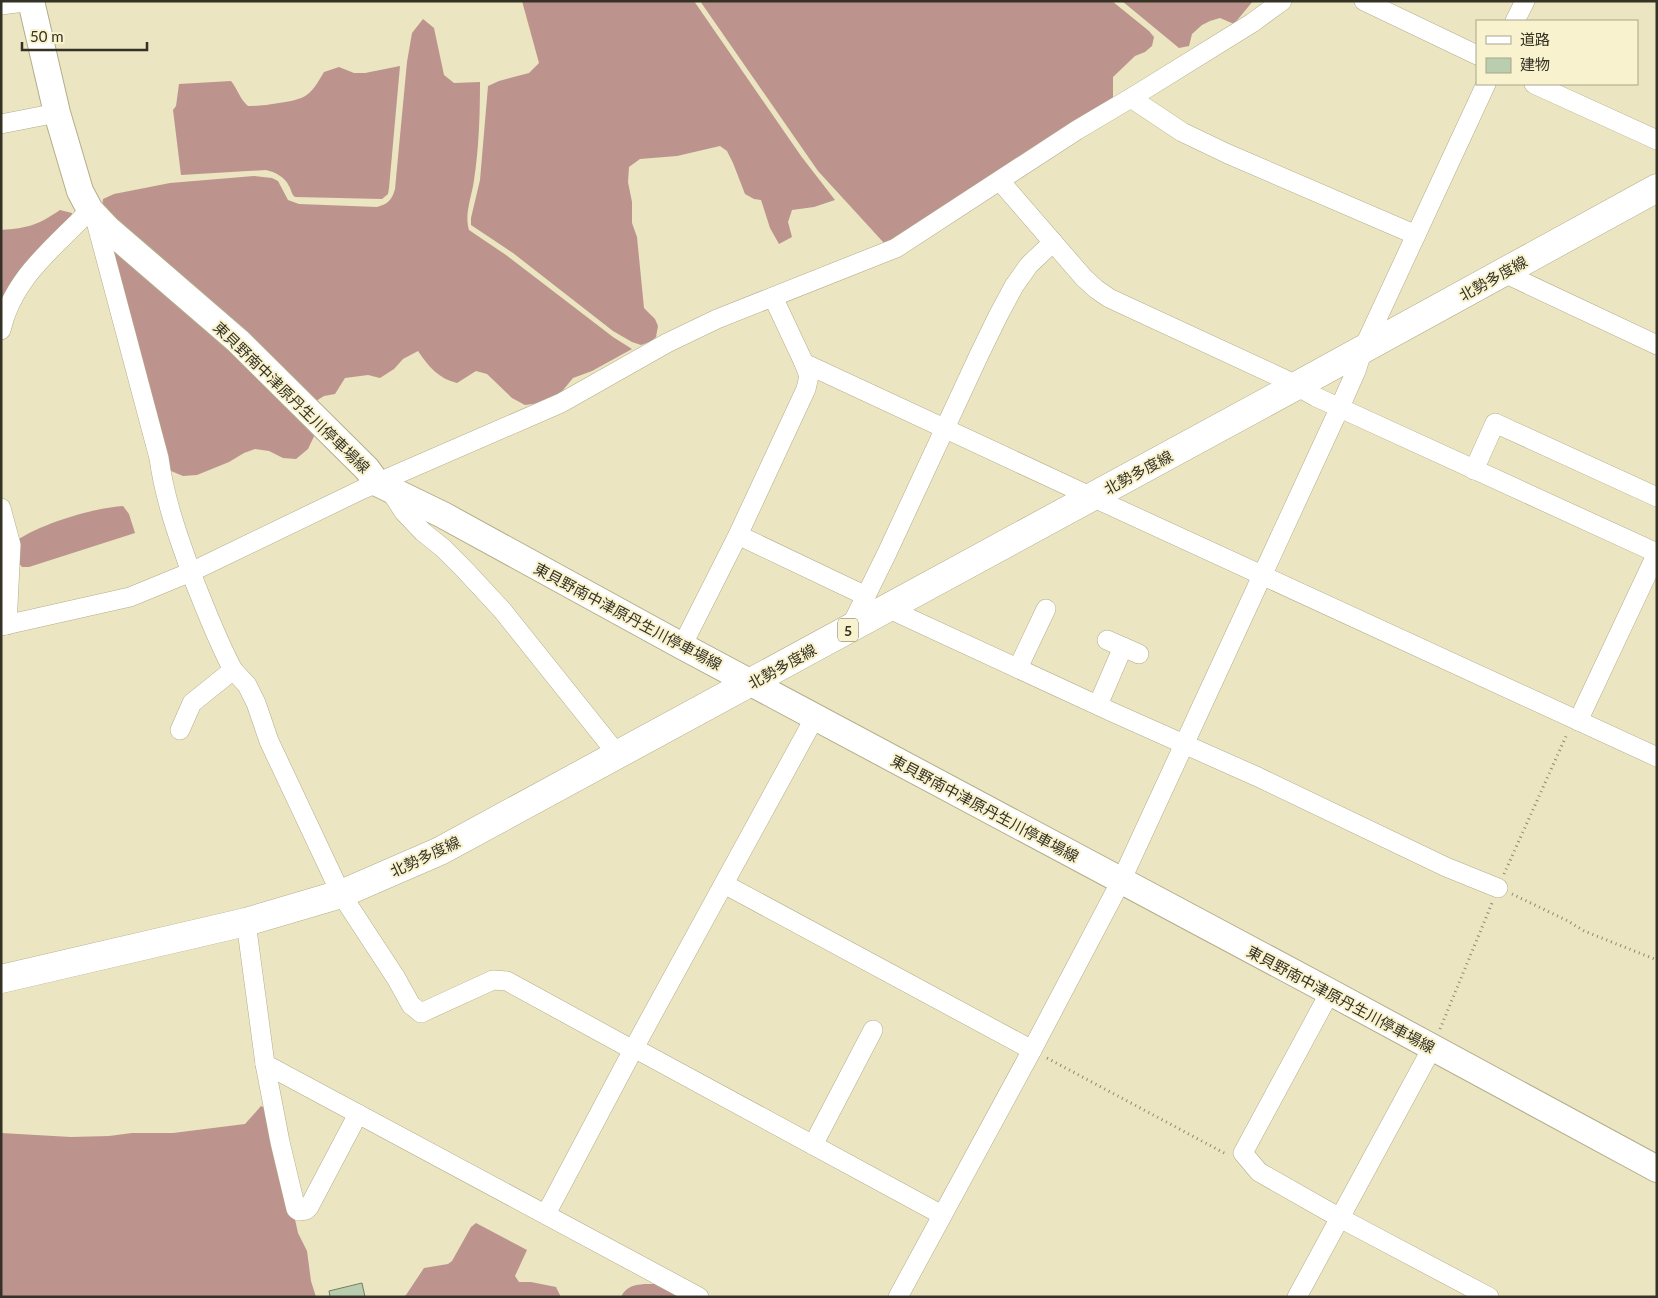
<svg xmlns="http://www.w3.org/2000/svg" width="1658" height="1298" viewBox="0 0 1658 1298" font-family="Lato,'Noto Sans JP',sans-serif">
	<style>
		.forest { fill: #bc948d }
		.building { fill: #baceaf; stroke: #6e8064 }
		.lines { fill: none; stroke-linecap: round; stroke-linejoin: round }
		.minor-casing { stroke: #b3ad8a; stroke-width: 20 }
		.secondary-casing { stroke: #b3ad8a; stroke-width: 28 }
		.primary-casing { stroke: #b3ad8a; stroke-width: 29 }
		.path { stroke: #8d8971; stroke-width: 3; stroke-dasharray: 1 4; stroke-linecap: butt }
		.minor { stroke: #fff; stroke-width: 19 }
		.secondary { stroke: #fff; stroke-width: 26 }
		.primary { stroke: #fff; stroke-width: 28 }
		.labels { text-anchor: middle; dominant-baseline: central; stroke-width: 4; stroke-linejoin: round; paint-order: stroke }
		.shield { fill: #f9f2ce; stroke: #6f6c57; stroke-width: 1 }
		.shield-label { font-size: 14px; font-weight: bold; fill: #343224 }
		.street-label { font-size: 15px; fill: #343224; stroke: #f9f2ce }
	</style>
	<rect width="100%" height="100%" fill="#ebe5c1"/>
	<g class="forest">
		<polygon points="522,1 694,1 801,156 835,200 814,207 792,210 788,222 792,237 779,244 770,228 761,200 754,199 745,194 733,163 727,151 720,146 677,156 640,159 629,167 628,182 632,202 632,223 637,237 644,308 655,319 658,326 656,337 652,341 641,345 632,342 613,331 513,253 471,225 471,218 480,180 488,86 499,81 529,73 539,63"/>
		<polygon points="700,1 1112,1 1149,31 1154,37 1152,46 1145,52 1135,56 1113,77 1113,99 893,241 884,243 818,171"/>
		<polygon points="1122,1 1253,1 1234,24 1220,18 1210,21 1202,25 1192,34 1189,46 1179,48"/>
		<path d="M423 19 434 28 444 75 454 83 480 82C480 114 479 148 474 180 472 196 464 214 469 230L506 255 613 337 632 349 592 371 573 378 559 395 540 403 525 405 512 398 487 374 476 371 457 383C439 379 428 366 418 351L403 359 394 369 380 378 368 375 345 378 335 394 324 396 316 401 102 208 103 199 114 194 170 183 254 176 272 178 278 181 288 200 299 204 377 207C388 204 392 200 395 189L407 62 412 33Z"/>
		<path d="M400 66 389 188 388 194 382 199 295 197C291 194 292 191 289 186 285 177 275 172 266 170L181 175 173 110 176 106 179 84 231 81C238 90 240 99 248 106 258 106 268 105 279 103 307 99 310 96 324 72L339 67 354 73H365Z"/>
		<path d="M60 210 72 213 71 220 1 311V230C28 228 38 225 60 210Z"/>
		<polygon points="102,235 317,430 308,449 296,459 283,458 269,451 255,449 244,453 229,462 197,475 183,476 171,471 164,463"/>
		<path d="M123 506 129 514 135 533 29 567H22L18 562 16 541C40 524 93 508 123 506Z"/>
		<polygon points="261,1106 271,1111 298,1233 307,1251 311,1281 316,1297 1,1297 1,1133 71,1137 109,1136 132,1133 173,1133 245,1124"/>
		<polygon points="476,1223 527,1250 515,1276 519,1282 531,1282 556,1287 561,1297 402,1297 406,1295 424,1268 448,1264 452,1261 471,1227"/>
		<path d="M664 1284 688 1297H621C629 1280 649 1285 664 1284Z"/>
	</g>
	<polygon class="building" points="362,1283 365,1297 330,1297 329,1291"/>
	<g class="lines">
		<defs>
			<g id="minor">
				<polyline points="1364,1 1477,55"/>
				<polyline points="1,5 32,1"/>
				<polyline points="1515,21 1525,1"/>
				<polyline points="1534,84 1657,140"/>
				<polyline points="1131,98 1182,132 1228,154 1416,235"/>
				<polyline points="1,124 57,113"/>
				<polyline points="1000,181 1084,278 1096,289 1109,298 1284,379 1316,397 1657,553"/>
				<path d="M94 214 159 458C165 502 180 542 195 583 207 613 218 642 233 670L192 703 180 730"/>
				<polyline points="1504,273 1657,345"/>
				<polyline points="773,297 804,363 1092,497 1657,757"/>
				<path d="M1 330C13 277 55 247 90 210"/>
				<polyline points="1474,470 1495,423 1657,497"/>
				<polyline points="389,489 404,512 423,532 443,548 464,569 502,610 618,755"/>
				<polyline points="1,508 11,545 7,625"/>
				<polyline points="738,535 866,596"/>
				<polyline points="887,608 1112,712 1258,777 1446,867 1498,888"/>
				<polyline points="1,626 130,597 191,572 363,489 561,403 667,343 717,319 896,248 1077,130 1131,98 1252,23 1282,1"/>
				<polyline points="850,628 887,553 979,355 998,316 1014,286 1029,265 1053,242"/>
				<polyline points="1107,640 1139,654"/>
				<polyline points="682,646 738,535 806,389 809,376 804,363"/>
				<polyline points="1018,668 1046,609"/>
				<polyline points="233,670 247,685 256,703 269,741 341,894 396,978 411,1005 421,1013 493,980 507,981 633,1050"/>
				<polyline points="1098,705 1123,647"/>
				<polyline points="1578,721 1657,553"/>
				<polyline points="724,884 1032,1050"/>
				<polyline points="246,922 265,1064 699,1297"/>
				<polyline points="1330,992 1243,1153 1259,1172 1340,1218 1489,1297"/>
				<polyline points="634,1048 942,1215"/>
				<polyline points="265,1064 280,1142 296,1209 299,1211 306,1210 309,1207 358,1114"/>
				<polyline points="813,1145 873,1030"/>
				<polyline points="546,1214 634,1048 815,717"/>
				<polyline points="898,1297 1032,1050 1121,881 1340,407 1356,371 1363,349 1486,84"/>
				<polyline points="1297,1297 1432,1048"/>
			</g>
			<polyline id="secondary" points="31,1 57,113 80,191 90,210 107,228 238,341 367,469 377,483 443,515 682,646 1330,992 1657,1169"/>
			<polyline id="primary" points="1,979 246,922 341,894 440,851 1296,386 1657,188"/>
		</defs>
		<use href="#minor" class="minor-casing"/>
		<use href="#secondary" class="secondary-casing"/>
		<use href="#primary" class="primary-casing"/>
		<g class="path">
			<polyline points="1504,874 1567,734"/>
			<polyline points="1512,894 1568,921 1584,931 1657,960"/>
			<polyline points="1440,1029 1492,903"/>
			<polyline points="1047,1058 1226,1154"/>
		</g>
		<use href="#minor" class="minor"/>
		<use href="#secondary" class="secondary"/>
		<use href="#primary" class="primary"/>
	</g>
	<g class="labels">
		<rect class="shield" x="838" y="618.5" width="20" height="23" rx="4"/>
		<g class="shield-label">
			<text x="848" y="630">5</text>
		</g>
		<g class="street-label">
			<text transform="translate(1493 278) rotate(-29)">北勢多度線</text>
			<text transform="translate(292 397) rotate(44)">東貝野南中津原丹生川停車場線</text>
			<text transform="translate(1138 472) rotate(-28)">北勢多度線</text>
			<text transform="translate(628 616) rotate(28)">東貝野南中津原丹生川停車場線</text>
			<text transform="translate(782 666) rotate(-29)">北勢多度線</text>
			<text transform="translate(985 808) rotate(28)">東貝野南中津原丹生川停車場線</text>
			<text transform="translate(425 856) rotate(-25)">北勢多度線</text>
			<text transform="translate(1341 999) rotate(28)">東貝野南中津原丹生川停車場線</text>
		</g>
	</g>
	<rect width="1658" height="1298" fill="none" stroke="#343224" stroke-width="5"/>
	<rect x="1476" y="20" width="162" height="65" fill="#f9f2ce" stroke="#aaa58a"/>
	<rect x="1486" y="36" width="25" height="8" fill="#ffffff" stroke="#aaa58a"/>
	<text x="1520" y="45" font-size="15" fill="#343224">道路</text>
	<rect x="1486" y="58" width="25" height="15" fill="#baceaf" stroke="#aaa58a"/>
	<text x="1520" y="70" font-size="15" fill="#343224">建物</text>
	<path d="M22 42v8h125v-8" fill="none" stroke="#343224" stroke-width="2.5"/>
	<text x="30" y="42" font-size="15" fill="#343224" stroke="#f9f2ce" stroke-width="4" paint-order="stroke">50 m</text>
</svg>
